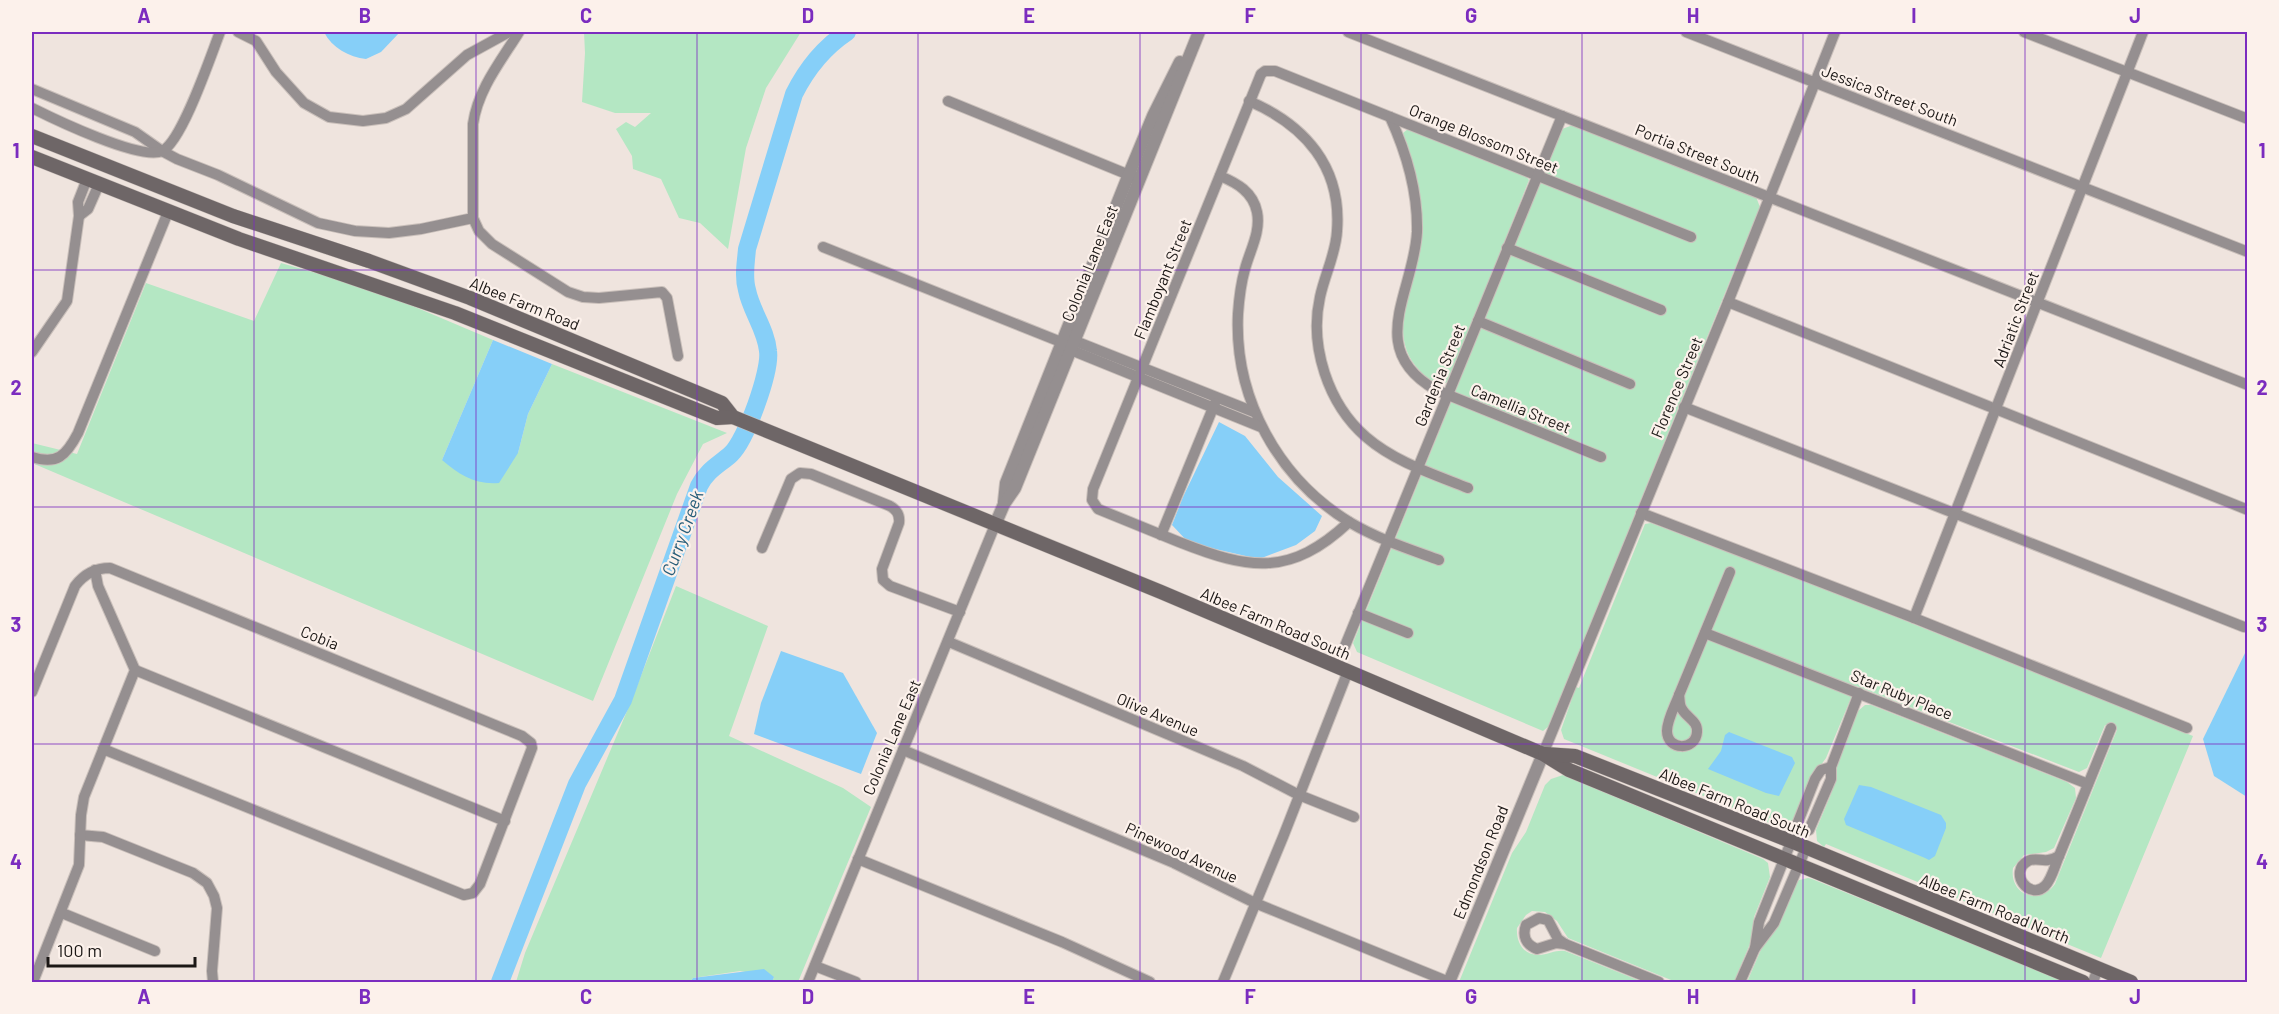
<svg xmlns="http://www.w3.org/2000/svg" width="2279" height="1014" viewBox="0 0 2279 1014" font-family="Barlow,sans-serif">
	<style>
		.green { fill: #b4e7c3 }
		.water { fill: #86cff8 }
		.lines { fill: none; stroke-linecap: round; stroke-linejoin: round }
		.river { stroke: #86cff8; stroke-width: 18 }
		.minor-casing { stroke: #c9bfba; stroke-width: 12 }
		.tertiary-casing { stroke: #c9bfba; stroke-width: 14 }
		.secondary-casing { stroke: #c9bfba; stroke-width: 15 }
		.minor { stroke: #958f90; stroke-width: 10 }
		.tertiary { stroke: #958f90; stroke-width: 12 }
		.secondary { stroke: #6e6667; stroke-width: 14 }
		.grid { fill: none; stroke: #7b2cbf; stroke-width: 1.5; stroke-opacity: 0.55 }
		.labels { text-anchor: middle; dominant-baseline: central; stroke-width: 4.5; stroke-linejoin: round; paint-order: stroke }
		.street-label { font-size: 16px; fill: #1b1715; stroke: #fcf1eb }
		.water-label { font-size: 18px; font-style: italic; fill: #265d79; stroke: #fcf1eb }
		.neatline { fill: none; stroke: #7b2cbf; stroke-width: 2 }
		.grid-label { font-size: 20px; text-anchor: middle; font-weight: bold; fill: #7b2cbf }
	</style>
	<rect width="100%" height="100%" fill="#efe4de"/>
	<g class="green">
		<polygon points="584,32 801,32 766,88 746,148 728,249 700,223 679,218 661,179 633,169 632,156 616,129 626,122 635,127 651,113 615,113 582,102 585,53"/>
		<polygon points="1573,125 1756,197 1760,207 1549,726 1543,731 1357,652 1353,643 1562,129"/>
		<path d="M1408 129 1525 175 1529 180 1449 381 1443 384C1433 384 1426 378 1420 371 1381 332 1421 273 1422 227 1422 194 1415 164 1403 133Z"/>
		<polygon points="281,263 375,290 493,340 442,460 518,453 528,414 552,364 727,433 703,444 677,494 593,701 32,463 32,443 77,454 146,283 254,321"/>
		<path d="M1651 523 1881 611 2193 736 2101 958 1826 844 1824 847 1817 841 1816 830 1831 794 1837 763 1858 711 1865 705H1871L2067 782 2075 788 2076 798 2054 848 2046 852 2024 855 2013 868C2009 895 2040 906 2055 884L2117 730 2105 725 2087 768 2079 772 1856 686 1826 758 1813 776 1793 821 1782 828 1564 739 1561 730 1576 687 1579 688 1645 524Z"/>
		<polygon points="676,586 768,626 729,736 843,788 871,807 798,982 772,982 774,977 740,971 693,978 690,982 516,982 525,953 630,704"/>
		<path d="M1563 775 1763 859 1768 863 1770 877 1754 917 1752 939 1734 982H1676L1568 938 1557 921 1545 912 1532 911 1526 915 1517 928C1516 943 1524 956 1540 955 1550 954 1555 950 1565 951L1643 982H1459L1512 853 1526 832 1545 785 1551 779Z"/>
		<polygon points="1808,878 1812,879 2067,982 1980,982 1968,980 1961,982 1747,982 1763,945 1794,885 1799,880"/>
	</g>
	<g class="water">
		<path d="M324 32H400L381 52 366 59C349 57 332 48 324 32Z"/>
		<path d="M493 340 552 364 528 414 518 453 499 483C475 485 460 475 442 460Z"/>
		<polygon points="1219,422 1245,436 1278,477 1322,516 1315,531 1296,545 1259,559 1189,543 1172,525 1183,497"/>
		<polygon points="2247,649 2248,797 2247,797 2214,776 2203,739"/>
		<polygon points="781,651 843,673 877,733 861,774 754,734 761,703"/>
		<polygon points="1729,732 1792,757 1795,763 1779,796 1766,793 1708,769 1721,751 1725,735"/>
		<polygon points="1859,785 1871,787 1941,815 1946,823 1946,828 1935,856 1929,860 1925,858 1846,825 1844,819"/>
		<polygon points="764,969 774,977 772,982 690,982 693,978"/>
	</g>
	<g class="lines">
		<path class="river" d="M500 982 577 784 623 700 699 486C707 470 719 465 731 454 746 440 771 371 768 351 766 329 751 311 747 290 743 276 746 262 747 249L794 94C807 68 823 48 847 32"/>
		<defs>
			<g id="minor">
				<polyline points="238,32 256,41 276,72 304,103 329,117 363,121 386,118 406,109 467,55 509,32"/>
				<path d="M519 32C501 61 478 89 473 124V218L479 231 492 244 568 292 583 297 599 298 662 292 667 298 678 356"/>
				<polyline points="1348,32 2248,385"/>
				<polyline points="1686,32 2248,252"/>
				<polyline points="2024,32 2248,119"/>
				<polyline points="32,89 135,132 162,151 177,159 218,175 318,223 355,231 389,233 421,229 473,218"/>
				<polyline points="948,101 1134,177"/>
				<path d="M1249 101C1305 125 1342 167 1337 231 1336 253 1325 274 1320 297 1309 346 1328 404 1366 437 1395 462 1433 474 1468 488"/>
				<path d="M32 108C54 119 141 161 162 151 182 142 211 55 220 32"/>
				<path d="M1390 117C1407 154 1418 191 1417 232 1414 292 1364 349 1436 390L1601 457"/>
				<path d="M1220 176C1237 183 1253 192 1257 212 1261 232 1250 250 1245 269 1241 283 1239 299 1238 314 1234 398 1278 479 1351 523 1378 539 1409 549 1439 560"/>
				<polyline points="79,216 88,209 99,184"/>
				<polyline points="823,247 1061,342 1071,350 1261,427"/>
				<polyline points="1507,248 1661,310"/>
				<polyline points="1728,302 2248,510"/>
				<polyline points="1478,321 1630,384"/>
				<polyline points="1067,342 1075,341 1254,412"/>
				<polyline points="32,352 67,301 79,216 78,202 87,179"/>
				<polyline points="1684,407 2244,627"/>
				<path d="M32 457C57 465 66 456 78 433L168 212"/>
				<polyline points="1641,513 1914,618 2187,728"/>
				<path d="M1349 522C1290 577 1250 570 1179 542 1152 531 1125 520 1098 509L1092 500 1093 489 1261 74 1265 71H1275L1691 237"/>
				<polyline points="1161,535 1215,403"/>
				<path d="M762 548 791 479 800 473 811 474 890 506C897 510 900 515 899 523L882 569 883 580 890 586 960 612"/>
				<polyline points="1358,613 1408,633"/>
				<polyline points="1914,618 2143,32"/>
				<polyline points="1705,633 2088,784"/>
				<polyline points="949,642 1243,766 1299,795 1354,817"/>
				<polyline points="1345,646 1562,116"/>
				<polyline points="135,670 505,821"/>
				<path d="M32 692 75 586C84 574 96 568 110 568L522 736 531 743 532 748 480 884 473 893 464 895 103 749"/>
				<polyline points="1679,695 1730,572"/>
				<path d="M1679 695C1680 700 1679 705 1682 709 1687 718 1698 721 1697 732 1696 751 1667 751 1667 731 1667 720 1675 706 1679 695Z"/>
				<polyline points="903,750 1174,863 1255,903 1449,982"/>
				<polyline points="1543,754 1728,302 1835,32"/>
				<polyline points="1831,767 1859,693"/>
				<polyline points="80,835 103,837 193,873 207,883 214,896 217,908 212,971 213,982"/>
				<polyline points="1791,842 1759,922 1755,948 1774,923 1806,848"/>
				<polyline points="1798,844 1801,834 1809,830 1831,779 1831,767 1821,770 1815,779 1796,827 1801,834"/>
				<polyline points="2059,856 2111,728"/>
				<path d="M2059 856C2055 865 2052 879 2045 886 2029 901 2008 872 2028 861 2038 856 2044 865 2059 856Z"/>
				<polyline points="858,859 1062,942 1150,982"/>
				<polyline points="62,913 155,951"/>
				<path d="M1539 918 1548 920 1558 939 1565 944 1556 943 1537 949C1526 945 1522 936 1526 925Z"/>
				<polyline points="1565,944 1659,982"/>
				<polyline points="815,966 856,982"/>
				<polyline points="33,982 79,865 81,815 84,797 135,670 98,586 95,570"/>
				<polyline points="808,982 995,525"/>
				<polyline points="1223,982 1283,837 1348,671"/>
				<polyline points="1740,982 1755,948"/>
				<polyline points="2093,982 2098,968"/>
			</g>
			<g id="tertiary">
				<polyline points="1004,502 1006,483 1129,174 1153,116 1180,62"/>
				<polyline points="995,525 1004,504 1015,488 1199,32"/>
				<polyline points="1449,982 1543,754"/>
			</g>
			<g id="secondary">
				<polyline points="32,136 233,216 369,261 470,298 722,403 733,417 1161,592 1543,754 1569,770 2083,982"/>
				<polyline points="32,157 239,239 455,313 717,418 733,417"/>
				<polyline points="1545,754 1575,756 1798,844 2131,982"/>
			</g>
		</defs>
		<use href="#minor" class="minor-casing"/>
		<use href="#tertiary" class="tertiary-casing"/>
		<use href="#secondary" class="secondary-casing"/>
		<use href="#minor" class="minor"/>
		<use href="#tertiary" class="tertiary"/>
		<use href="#secondary" class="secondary"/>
	</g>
	<path class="grid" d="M254 32V982M476 32V982M697 32V982M918 32V982M1140 32V982M1361 32V982M1582 32V982M1803 32V982M2025 32V982M32 270H2248M32 507H2248M32 744H2248"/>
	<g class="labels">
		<g class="street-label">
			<text transform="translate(1890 95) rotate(21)">Jessica Street South</text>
			<text transform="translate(1484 138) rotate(22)">Orange Blossom Street</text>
			<text transform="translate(1698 153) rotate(22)">Portia Street South</text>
			<text transform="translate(1089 263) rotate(-68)">Colonia Lane East</text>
			<text transform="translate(1162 279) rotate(-68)">Flamboyant Street</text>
			<text transform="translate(525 303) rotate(22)">Albee Farm Road</text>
			<text transform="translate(2015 319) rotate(-69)">Adriatic Street</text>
			<text transform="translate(1439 375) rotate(-68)">Gardenia Street</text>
			<text transform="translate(1676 387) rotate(-67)">Florence Street</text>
			<text transform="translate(1521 408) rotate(22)">Camellia Street</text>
			<text transform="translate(1276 623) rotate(23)">Albee Farm Road South</text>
			<text transform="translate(320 637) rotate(22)">Cobia</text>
			<text transform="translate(1902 694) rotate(22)">Star Ruby Place</text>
			<text transform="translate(1158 714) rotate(23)">Olive Avenue</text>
			<text transform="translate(891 737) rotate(-67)">Colonia Lane East</text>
			<text transform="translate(1735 802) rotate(22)">Albee Farm Road South</text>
			<text transform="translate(1182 852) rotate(25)">Pinewood Avenue</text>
			<text transform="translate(1480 862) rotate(-68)">Edmondson Road</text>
			<text transform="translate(1995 908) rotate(22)">Albee Farm Road North</text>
		</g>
		<g class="water-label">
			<text transform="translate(682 533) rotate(-70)">Curry Creek</text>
		</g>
	</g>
	<rect width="2279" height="1014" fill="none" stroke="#fcf1eb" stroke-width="66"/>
	<path d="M48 957v9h147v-9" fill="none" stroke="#1b1715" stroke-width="3"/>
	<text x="57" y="957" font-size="18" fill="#1b1715" stroke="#fcf1eb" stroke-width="4.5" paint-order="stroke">100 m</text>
	<rect x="33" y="33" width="2213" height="948" class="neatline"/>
	<g class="grid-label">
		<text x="144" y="23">A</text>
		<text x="365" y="23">B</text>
		<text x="586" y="23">C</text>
		<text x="808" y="23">D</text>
		<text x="1029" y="23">E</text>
		<text x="1250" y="23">F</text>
		<text x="1471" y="23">G</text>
		<text x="1693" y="23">H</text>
		<text x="1914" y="23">I</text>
		<text x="2135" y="23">J</text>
		<text x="16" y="158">1</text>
		<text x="2262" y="158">1</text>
		<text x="16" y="395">2</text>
		<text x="2262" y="395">2</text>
		<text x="16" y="632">3</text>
		<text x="2262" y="632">3</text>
		<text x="16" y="869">4</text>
		<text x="2262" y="869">4</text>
		<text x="144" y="1004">A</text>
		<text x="365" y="1004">B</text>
		<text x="586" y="1004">C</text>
		<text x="808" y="1004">D</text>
		<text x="1029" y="1004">E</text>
		<text x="1250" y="1004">F</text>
		<text x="1471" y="1004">G</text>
		<text x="1693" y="1004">H</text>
		<text x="1914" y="1004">I</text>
		<text x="2135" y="1004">J</text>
	</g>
</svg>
